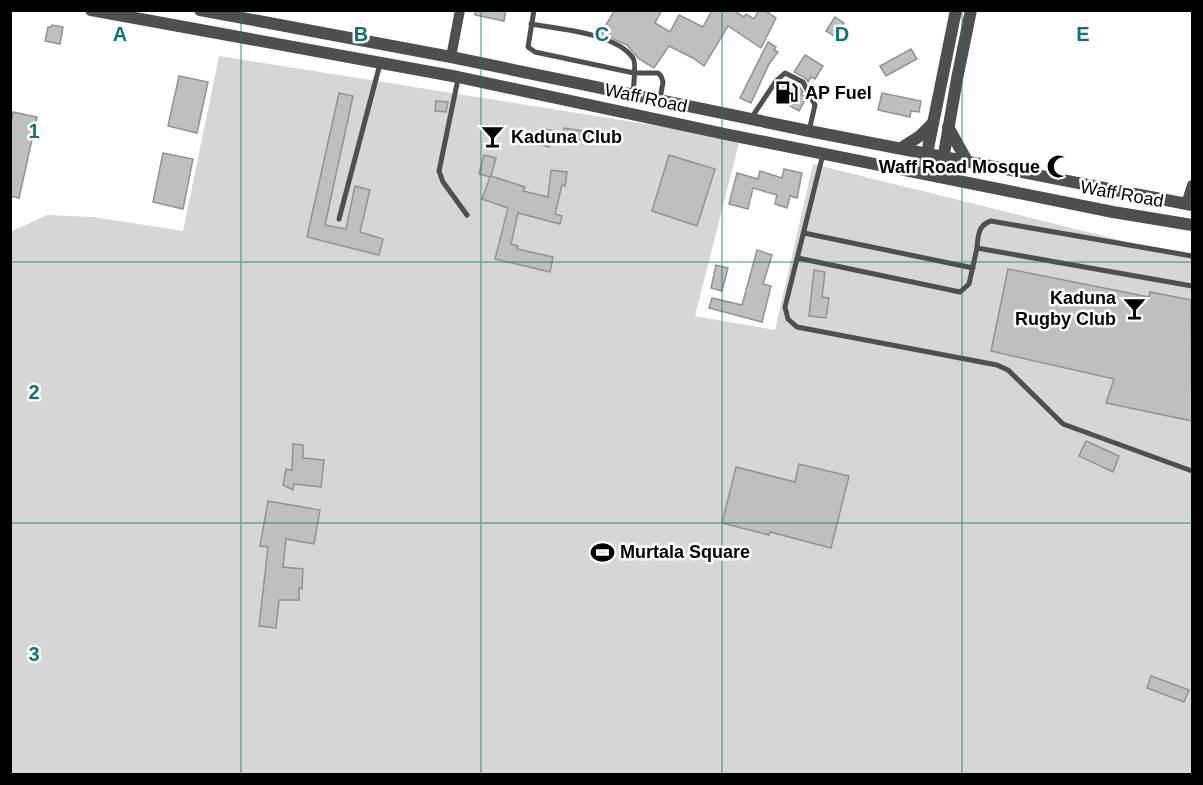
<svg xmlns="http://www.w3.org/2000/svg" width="1203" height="785" viewBox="0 0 1203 785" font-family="Helvetica,sans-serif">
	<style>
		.green { fill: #d6d6d6 }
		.building { fill: #bfbfbf; stroke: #939393; stroke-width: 1.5 }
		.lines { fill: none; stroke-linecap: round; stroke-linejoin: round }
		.service { stroke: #4f4f4f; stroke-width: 5 }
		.minor { stroke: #4f4f4f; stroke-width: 10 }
		.tertiary { stroke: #4f4f4f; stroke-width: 12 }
		.grid { fill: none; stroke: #0f766e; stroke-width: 1.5; stroke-opacity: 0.55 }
		.labels { text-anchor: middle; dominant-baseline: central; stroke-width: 5; stroke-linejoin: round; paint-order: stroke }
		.poi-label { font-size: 18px; font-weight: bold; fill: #000; stroke: #fff; text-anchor: start }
		.street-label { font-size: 18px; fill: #000; stroke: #fff }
		.grid-label { font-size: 20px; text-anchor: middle; font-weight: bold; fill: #0f766e; stroke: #fff; stroke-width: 5; stroke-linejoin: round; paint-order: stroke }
	</style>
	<rect width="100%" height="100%" fill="#fff"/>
	<polygon class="green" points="219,56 740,139 695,316 775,330 813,164 1192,258 1192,774 11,774 10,232 47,215 93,217 183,231"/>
	<g class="building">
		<polygon points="475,10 506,10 504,21 475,15"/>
		<polygon points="615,10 662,10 655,23 670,32 679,15 703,27 712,10 733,10 744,17 746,14 754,19 759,10 764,10 776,18 761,48 728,26 704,66 693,58 669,46 654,68 639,59 627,45 601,33"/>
		<polygon points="835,17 844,23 836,37 826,31"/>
		<polygon points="52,25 63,27 60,44 45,41 48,27 51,27"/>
		<polygon points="768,42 776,47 774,50 778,52 769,64 751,103 740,98"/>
		<polygon points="911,49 917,59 886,76 880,66"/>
		<polygon points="805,55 823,66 815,79 811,77 808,82 805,78 794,72"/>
		<polygon points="179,76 208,82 197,133 168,126"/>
		<polygon points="787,80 799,86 803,92 801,94 806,98 799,111 776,98"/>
		<polygon points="339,93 353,96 325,225 346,229 355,186 370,190 360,232 383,239 379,255 307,237"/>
		<polygon points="882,93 921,101 919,112 911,111 910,117 878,110"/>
		<polygon points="436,101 448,102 446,112 435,111"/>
		<polygon points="13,112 37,117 19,198 10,196 10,126"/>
		<polygon points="541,128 554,131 549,147 537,144"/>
		<polygon points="564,128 589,132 588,141 561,138"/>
		<polygon points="163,153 193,159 183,209 153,202"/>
		<polygon points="484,155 496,158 491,176 525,187 523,191 548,197 551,170 567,172 565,186 562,185 555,214 562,216 560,224 518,213 511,244 518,246 517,249 553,257 550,272 495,259 508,208 482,199 490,177 479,174"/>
		<polygon points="669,155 715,169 697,226 652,211"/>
		<polygon points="784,169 802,173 797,198 790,196 787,208 775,204 777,195 753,188 748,209 729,204 737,173 758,179 760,171 782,178"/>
		<polygon points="757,250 772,255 763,284 771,286 762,322 709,308 712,298 742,305"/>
		<polygon points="716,265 728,268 722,291 711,288"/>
		<polygon points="1008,269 1149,297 1150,292 1191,300 1192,421 1106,403 1114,379 991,351"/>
		<polygon points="814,270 825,272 822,297 829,298 826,318 809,316"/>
		<polygon points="1086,441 1119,456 1113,472 1079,456"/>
		<polygon points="293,444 303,445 303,458 324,460 321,487 294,484 293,490 283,485 286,469 292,470"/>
		<polygon points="799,464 849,476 831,548 770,532 769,535 722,523 736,467 795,482"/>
		<polygon points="268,501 320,510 314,544 286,539 283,567 303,569 302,589 299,588 299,600 279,600 276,628 259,626 268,547 260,546"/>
		<polygon points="1151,676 1189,690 1184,702 1147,688"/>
	</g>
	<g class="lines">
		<g class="service">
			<polyline points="534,10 528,47 535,52 634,73 658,73 661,76 663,82 660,99"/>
			<path d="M531 24C559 29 616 33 633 58 637 63 633 88 633 95"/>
			<polyline points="458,79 439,171 443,182 467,215"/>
			<polyline points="752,117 776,81 785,73 803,82 815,105 809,131"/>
			<polyline points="823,154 785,307 788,319 797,327 997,365 1008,370 1063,424 1192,471"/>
			<polyline points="339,219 380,64"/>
			<polyline points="804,233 973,268"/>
			<path d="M977 248C978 236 978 225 991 221L1192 256"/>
			<polyline points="798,258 960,292 969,284 977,248 1192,286"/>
		</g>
		<g class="minor">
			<polyline points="451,57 460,10"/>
			<polyline points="1186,204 1192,185"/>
		</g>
		<g class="tertiary">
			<polyline points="91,10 458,77 725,134 1113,212 1192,225"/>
			<polyline points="200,10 451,57 809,131 1192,205"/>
			<polyline points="948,127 967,161"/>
			<polyline points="901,148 920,136 933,123"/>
			<polyline points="923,173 956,10"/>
			<polyline points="940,177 957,79 971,10"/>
		</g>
	</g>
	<path class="grid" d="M241 10V774M481 10V774M722 10V774M962 10V774M10 262H1192M10 523H1192"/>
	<defs>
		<symbol id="fuel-bare" viewBox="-9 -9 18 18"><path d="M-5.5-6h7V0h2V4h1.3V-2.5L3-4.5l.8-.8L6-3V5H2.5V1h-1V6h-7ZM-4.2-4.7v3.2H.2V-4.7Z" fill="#000" stroke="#fff" stroke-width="2.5" paint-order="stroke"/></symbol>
		<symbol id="bar-bare" viewBox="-9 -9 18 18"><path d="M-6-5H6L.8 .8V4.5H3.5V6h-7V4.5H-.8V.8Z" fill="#000" stroke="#fff" stroke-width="2.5" paint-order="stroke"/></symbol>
		<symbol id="mosque-bare" viewBox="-9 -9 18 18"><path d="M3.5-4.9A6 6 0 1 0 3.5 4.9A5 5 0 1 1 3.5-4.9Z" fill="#000" stroke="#fff" stroke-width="2.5" paint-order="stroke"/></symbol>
		<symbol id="stadium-bare" viewBox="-9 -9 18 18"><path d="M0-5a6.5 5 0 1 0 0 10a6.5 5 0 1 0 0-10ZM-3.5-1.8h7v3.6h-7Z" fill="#000" stroke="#fff" stroke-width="2.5" paint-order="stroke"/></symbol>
	</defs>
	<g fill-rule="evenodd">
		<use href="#fuel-bare" x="770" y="76" width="33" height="33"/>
		<use href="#bar-bare" x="476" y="120" width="33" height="33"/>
		<use href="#mosque-bare" x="1042" y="150" width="33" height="33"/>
		<use href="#bar-bare" x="1118" y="292" width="33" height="33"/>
		<use href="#stadium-bare" x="586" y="536" width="33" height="33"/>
	</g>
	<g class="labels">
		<g class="poi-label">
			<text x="805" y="93">AP Fuel</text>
			<text x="511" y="137">Kaduna Club</text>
			<text x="1040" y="167" text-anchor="end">Waff Road Mosque</text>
			<text x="1116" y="298" text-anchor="end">Kaduna<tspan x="1116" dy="21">Rugby Club</tspan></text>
			<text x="620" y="552">Murtala Square</text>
		</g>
		<g class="street-label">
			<text transform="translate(646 98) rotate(12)">Waff Road</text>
			<text transform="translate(1122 194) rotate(10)">Waff Road</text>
		</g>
	</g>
	<g class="grid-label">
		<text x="120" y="41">A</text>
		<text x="361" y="41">B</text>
		<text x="602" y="41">C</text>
		<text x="842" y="41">D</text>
		<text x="1083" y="41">E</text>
		<text x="34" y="138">1</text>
		<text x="34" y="399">2</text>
		<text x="34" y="661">3</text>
	</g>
	<rect width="1203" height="785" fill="none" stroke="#000000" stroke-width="24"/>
</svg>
